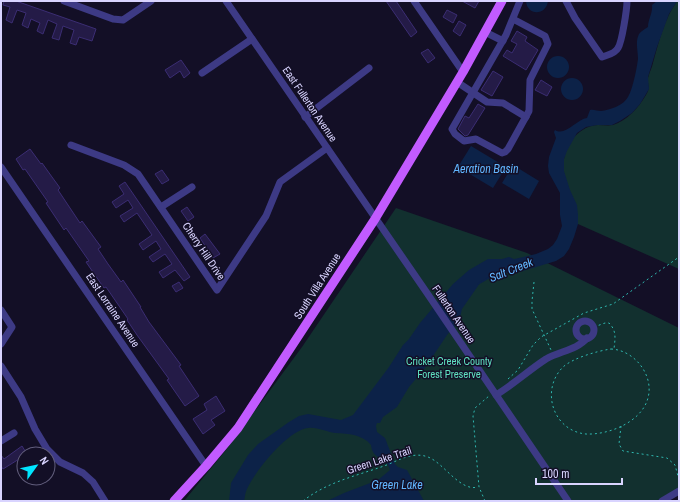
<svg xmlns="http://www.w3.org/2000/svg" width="680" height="502" viewBox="0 0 680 502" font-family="'Archivo Narrow',sans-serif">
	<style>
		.green { fill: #12302f }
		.water { fill: #0c2248 }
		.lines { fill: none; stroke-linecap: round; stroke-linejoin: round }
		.stream { stroke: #0c2248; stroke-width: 1.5 }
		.building { fill: #241b47; stroke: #3b2d73 }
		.path { stroke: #2fb8b0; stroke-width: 1; stroke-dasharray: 2 3; stroke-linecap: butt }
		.minor { stroke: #3d3a85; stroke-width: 7 }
		.major { stroke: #c25bff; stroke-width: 9 }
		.labels { text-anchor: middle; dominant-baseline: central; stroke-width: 3; stroke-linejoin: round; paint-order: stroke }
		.street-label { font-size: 11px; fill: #d9d4ff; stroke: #130f26 }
		.park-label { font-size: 11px; fill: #5fe0c0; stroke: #130f26 }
		.water-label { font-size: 12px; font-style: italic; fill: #62b6ff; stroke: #130f26 }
	</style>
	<rect width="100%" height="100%" fill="#130f26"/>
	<g class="green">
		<path d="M677 1H679V269L578 224C578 201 560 181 564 159 567 142 580 126 598 125 603 125 608 126 613 125 627 121 639 107 646 95 651 87 647 85 648 78 649 73 652 68 653 63 659 41 664 20 677 1Z"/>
		<polygon points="396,208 527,253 679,328 679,488 656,501 184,501 226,450 302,347"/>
	</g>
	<g class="water">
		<path d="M526 1H548C546 16 527 16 526 1Z"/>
		<path d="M657 1H677L669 14 657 47 648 77 649 89 640 104 632 113 620 121 612 125H597L586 127 577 133 567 151 564 159V171L570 190 577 205 578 215V224L574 237 569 249 564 256 556 261 516 273H497L480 283 462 309 459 321 447 335 425 368 409 387 397 407 383 417 380 423H377L376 426 377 432 385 438 395 464 398 467 407 470 424 501H327L344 493 378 480 390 470C386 454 373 462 371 445 362 434 349 434 335 433 326 432 318 427 308 428 288 430 255 471 247 489 245 493 245 497 244 501H229L231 483 248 455 258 444 289 422 299 416 308 414 341 420 353 415 389 367 403 345 409 339 420 323 453 284 469 270 488 259H502L509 257 514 259 519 258 536 254 548 249 553 245 557 239 562 226 560 215V193L549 173 548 166 549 157 556 138 554 132 555 130C565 137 577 119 587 118L590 110C594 109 597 111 601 111 610 110 624 105 628 97 633 89 637 67 638 59 638 50 635 42 639 34 641 31 645 29 648 27 648 19 653 13 652 5Z"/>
		<circle cx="558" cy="67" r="11"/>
		<circle cx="572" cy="89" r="11"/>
		<polygon points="471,146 506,167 493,188 458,167"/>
		<polygon points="513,165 539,181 529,199 502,183"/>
	</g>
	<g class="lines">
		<polyline class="stream" points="478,284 499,272"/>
	</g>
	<g class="building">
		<polygon points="4,1 16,1 96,29 92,41 79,37 76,45 70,43 74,30 63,26 59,40 52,38 57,24 48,20 43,34 37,31 40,23 31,19 28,28 22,25 26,13 17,10 12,23 6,20 10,7 3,5"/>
		<polygon points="386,1 396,1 417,32 411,37"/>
		<polygon points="462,1 479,1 475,8"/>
		<polygon points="447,10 457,15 453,23 443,17"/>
		<polygon points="459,21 466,25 460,36 453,31"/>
		<polygon points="517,31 527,37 525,41 538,50 526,70 503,56 507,50 512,53 517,44 511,41"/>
		<polygon points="428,49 435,58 428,63 421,53"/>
		<polygon points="181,60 190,73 184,78 180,71 170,78 165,70"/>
		<polygon points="493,71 503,77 492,96 481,90"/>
		<polygon points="541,80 552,87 547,96 535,90"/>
		<polygon points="478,104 485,108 468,135 465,136 458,129 465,116 469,118"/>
		<polygon points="30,149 41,164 42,163 52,177 60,188 58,190 80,223 82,221 101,247 98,249 108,264 121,282 123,280 141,307 140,307 149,322 181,365 179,366 199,396 185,406 167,380 169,379 137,335 127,320 128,319 106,287 104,288 86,262 89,261 66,228 64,230 46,203 48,202 25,169 23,170 16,159"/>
		<polygon points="162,170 169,180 162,184 155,174"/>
		<polygon points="125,182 190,277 184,281 175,270 163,278 159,272 172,264 165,254 153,262 149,257 161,249 156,241 143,250 139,244 152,235 137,213 124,222 120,216 133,208 128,200 116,208 112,202 124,194 119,186"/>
		<polygon points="187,207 194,217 188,221 181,211"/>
		<polygon points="205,234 220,254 213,258 200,238"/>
		<polygon points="179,282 183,288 176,292 172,286"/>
		<polygon points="216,396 225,411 211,420 215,425 203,434 193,419 207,410 204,404"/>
		<polygon points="22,446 27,454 24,454 24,456 3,469 1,466 1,455 4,459"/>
	</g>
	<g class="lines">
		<g class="path">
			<polyline points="534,282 532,301 532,309 551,350"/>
			<path d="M594 327 605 323H609C617 331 615 339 614 349"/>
			<path d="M611 349C635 350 656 377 647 401 639 423 608 435 586 434 553 431 540 390 563 367 573 358 597 351 611 349Z"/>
			<polyline points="508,379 518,370 533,345 541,337 584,313 613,304 679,257"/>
			<polyline points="621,426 619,444 623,451 667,458 675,465 679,480"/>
			<path d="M303 501C327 482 356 476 384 466 398 461 412 451 428 457 444 463 460 492 478 487"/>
			<polyline points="485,501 479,487 473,416 475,408 489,396"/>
		</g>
		<g class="minor">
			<polyline points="64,1 113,19 123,20 151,1"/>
			<polyline points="226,1 427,293 568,501"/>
			<polyline points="414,1 463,72"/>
			<path d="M566 1 575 18 602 57C607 55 615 54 618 48 622 42 627 9 627 1"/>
			<polyline points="513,19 545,36 548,44 530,80 529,111 508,149 505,152 502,153 476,139 464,141 455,134 452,129 506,35 520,1"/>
			<polyline points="485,32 503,41"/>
			<polyline points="202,73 252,39"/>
			<polyline points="457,82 487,102 503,103 526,117"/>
			<polyline points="305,117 369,68"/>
			<polyline points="71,145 124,165 138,174 217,290 266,216 280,182 327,148"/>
			<polyline points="1,167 206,466"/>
			<polyline points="161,207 192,187"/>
			<polyline points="1,310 12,327 1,344"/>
			<circle cx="585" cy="330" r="9"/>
			<polyline points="1,366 21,397 35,429 47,449 60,462 83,473 93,482 105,501"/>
			<path d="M496 395C514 384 529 370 546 359 560 351 577 350 587 338"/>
			<polyline points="1,441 14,433"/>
			<polyline points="662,501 679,491"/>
		</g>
		<polyline class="major" points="174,501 206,466 238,428 375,219 463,72 502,1"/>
	</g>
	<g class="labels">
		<g class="street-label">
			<text transform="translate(310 104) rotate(56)">East Fullerton Avenue</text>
			<text transform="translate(204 251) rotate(56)">Cherry Hill Drive</text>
			<text transform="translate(317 286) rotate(-57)">South Villa Avenue</text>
			<text transform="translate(113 310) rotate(56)">East Lorraine Avenue</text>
			<text transform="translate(454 314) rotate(56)">Fullerton Avenue</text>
			<text transform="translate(379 460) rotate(-18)">Green Lake Trail</text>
		</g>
		<g class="park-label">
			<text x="449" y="361">Cricket Creek County<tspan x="449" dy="13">Forest Preserve</tspan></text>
		</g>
		<g class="water-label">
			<text x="486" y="169">Aeration Basin</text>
			<text transform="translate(511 270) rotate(-22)">Salt Creek</text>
			<text x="397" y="485">Green Lake</text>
		</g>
	</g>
	<rect width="680" height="502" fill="none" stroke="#d9d4ff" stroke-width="4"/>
	<g transform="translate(36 466) rotate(57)"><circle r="19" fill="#130f26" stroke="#625e7d"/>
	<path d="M0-3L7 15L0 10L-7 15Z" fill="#00e5ff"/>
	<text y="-6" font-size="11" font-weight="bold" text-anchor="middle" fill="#d9d4ff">N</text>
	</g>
	<path d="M536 478v6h86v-6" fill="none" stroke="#d9d4ff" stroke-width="2"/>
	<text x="542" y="478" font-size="12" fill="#d9d4ff" stroke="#130f26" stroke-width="3" paint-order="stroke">100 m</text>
</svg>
